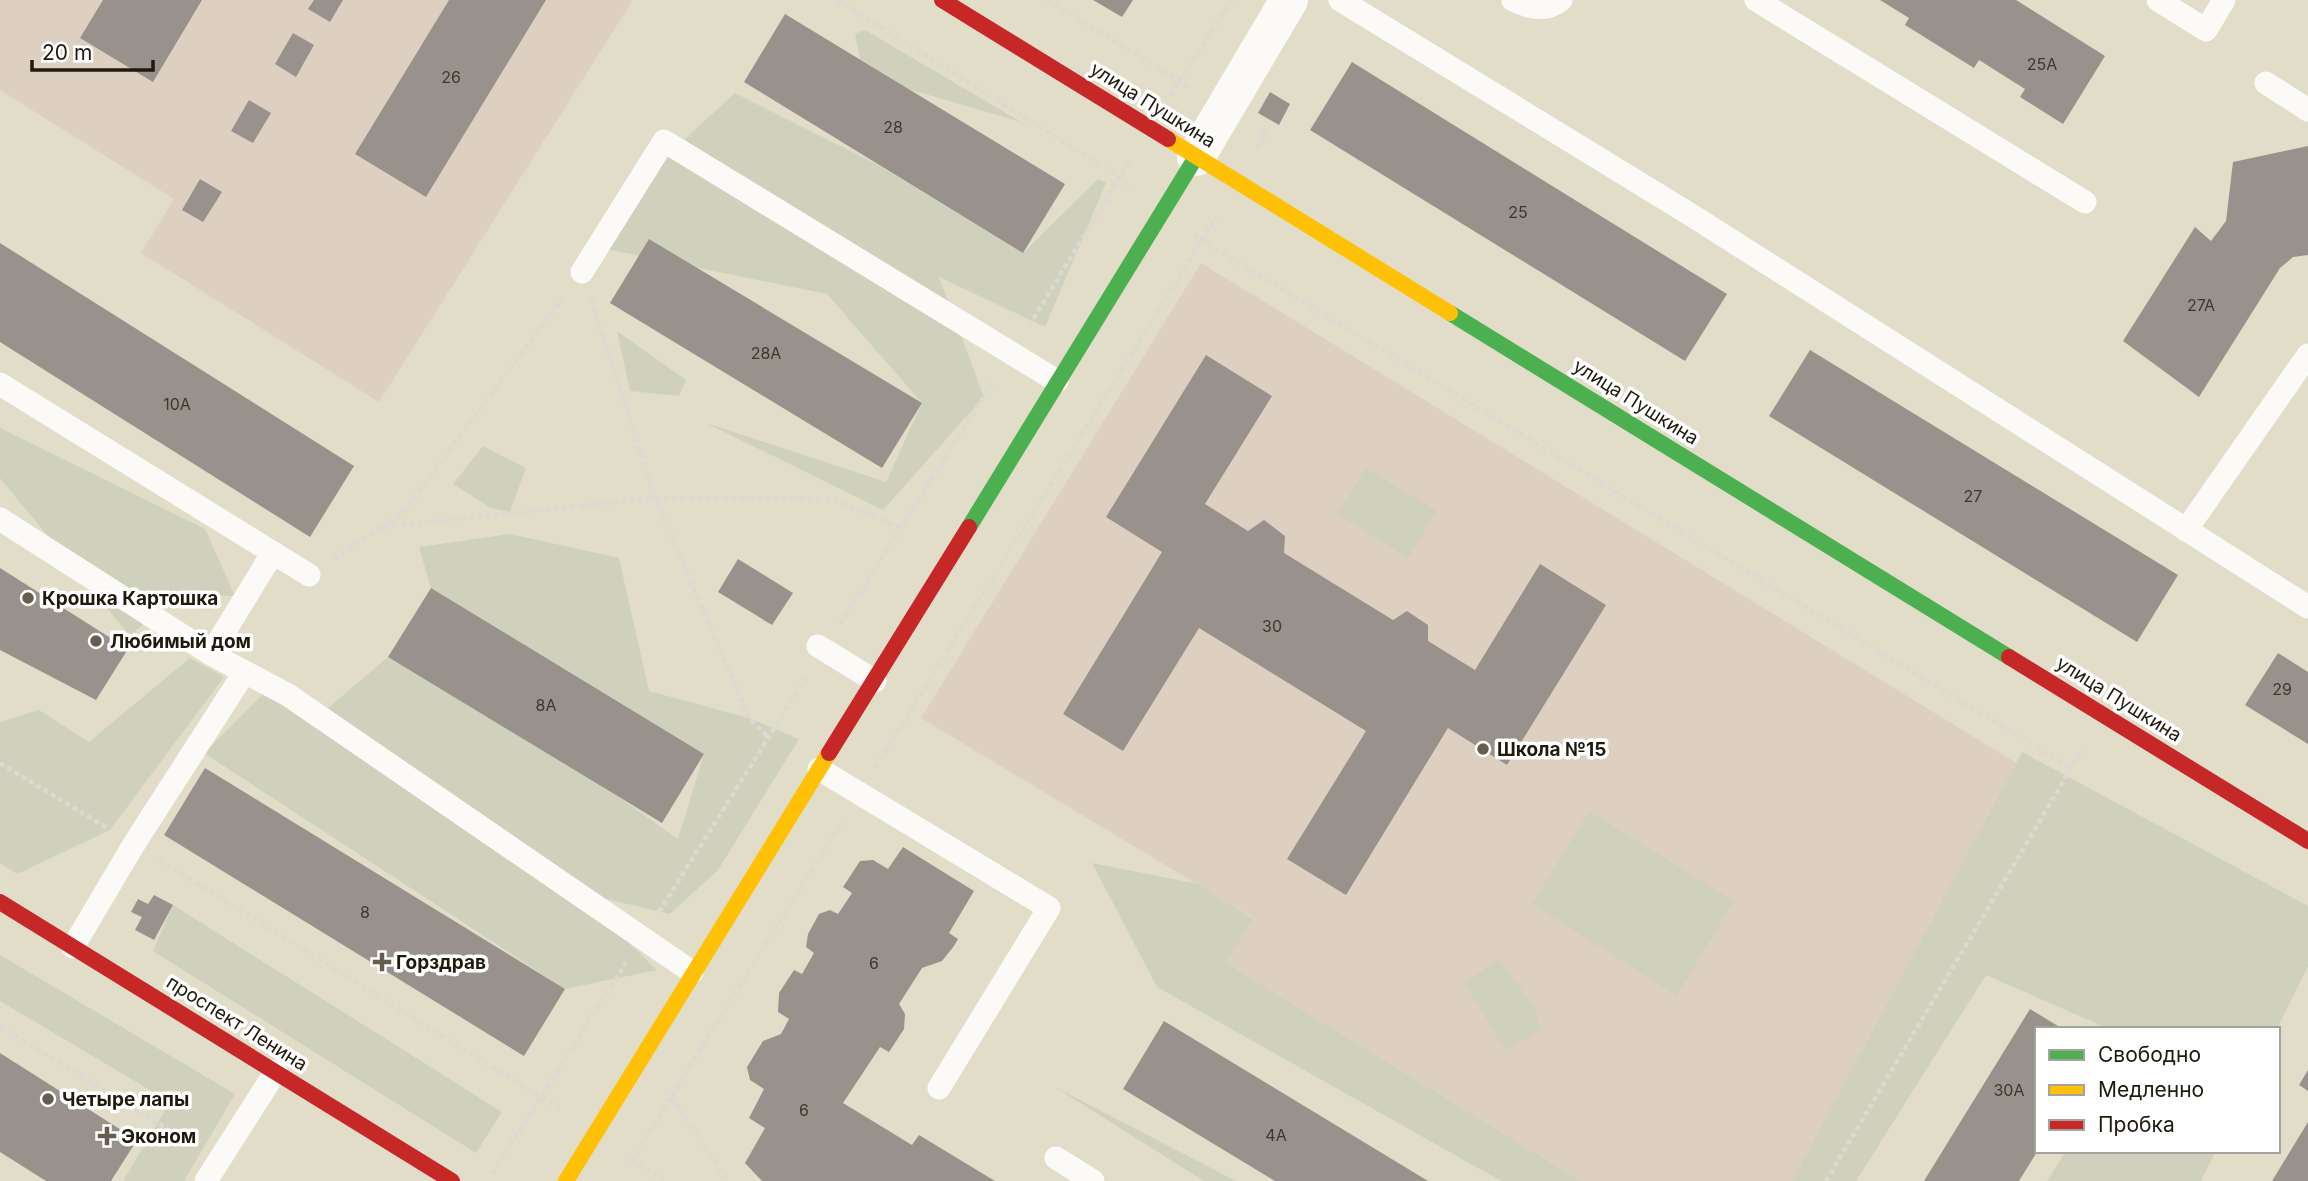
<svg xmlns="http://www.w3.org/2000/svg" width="2308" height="1181" viewBox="0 0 2308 1181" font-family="Inter,sans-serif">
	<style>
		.education { fill: #ded0c0 }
		.green { fill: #cfd1bc }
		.building { fill: #99928c }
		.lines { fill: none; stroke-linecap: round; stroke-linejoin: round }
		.path { stroke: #dad9d2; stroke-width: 4.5; stroke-dasharray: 5 3.5; stroke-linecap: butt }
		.lane { stroke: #fbfaf7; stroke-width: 23 }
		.street { stroke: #fbfaf7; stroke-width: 38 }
		.fast { stroke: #4caf50; stroke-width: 16 }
		.slow { stroke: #ffc107; stroke-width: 16 }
		.jam { stroke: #c62828; stroke-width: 16 }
		.poi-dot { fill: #635e4e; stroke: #fff; stroke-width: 2.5 }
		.labels { text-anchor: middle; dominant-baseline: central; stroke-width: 7; stroke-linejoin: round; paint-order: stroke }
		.number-label { font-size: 16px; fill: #3d382c }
		.street-label { font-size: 19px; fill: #1e1a0c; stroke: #fff }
		.poi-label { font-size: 19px; font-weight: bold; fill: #1e1a0c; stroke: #fff; text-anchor: start }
	</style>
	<rect width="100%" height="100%" fill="#e2ddc8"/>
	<g class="education">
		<polygon points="0,0 633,0 379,402 141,253 174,199 0,90"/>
		<polygon points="1201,263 2044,780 1807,1181 1581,1181 1226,963 1253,918 921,718"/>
	</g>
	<g class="green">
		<polygon points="865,30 1021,122 908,89 860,59 855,34"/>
		<polygon points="735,93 878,165 1023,253 1098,179 1106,183 1045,327 939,277 984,397 883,510 706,423 886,482 922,403 827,294 597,247 639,181"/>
		<polygon points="617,331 686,380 679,396 630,391"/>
		<polygon points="0,428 205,529 235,596 184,595 167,602 130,636 0,478"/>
		<polygon points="483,446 526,468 510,512 491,508 453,484"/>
		<polygon points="1366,468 1437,511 1408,558 1337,514"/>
		<polygon points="510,534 619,558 649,691 749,718 799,739 718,870 670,914 577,892 657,970 565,989 204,753 263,694 326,710 388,657 614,794 678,839 704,754 431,588 419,547"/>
		<polygon points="190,658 224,677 110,830 17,874 0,863 0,722 39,710 89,742"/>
		<polygon points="2022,752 2308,906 2308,966 2277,1029 2109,1029 1986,975 1856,1181 1792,1181"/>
		<polygon points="1589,811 1734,901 1677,996 1532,904"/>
		<polygon points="1092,863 1198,884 1253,919 1226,963 1581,1181 1501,1181 1157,987"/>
		<polygon points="173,905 502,1112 476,1153 153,951"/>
		<polygon points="0,955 235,1094 184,1181 123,1181 170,1102 0,1001"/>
		<polygon points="1499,959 1533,1005 1542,1030 1505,1050 1464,983"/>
		<polygon points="1055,1087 1236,1181 1204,1181"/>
		<polygon points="2066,1151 2216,1151 2201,1181 2047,1181"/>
	</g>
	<g class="building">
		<polygon points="103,0 202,0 153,82 80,38"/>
		<polygon points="314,0 343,0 330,22 308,9"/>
		<polygon points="449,0 546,0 426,197 355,154"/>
		<polygon points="1093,0 1133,0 1122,17"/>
		<polygon points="1880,0 2016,0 2105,56 2063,124 2020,97 2025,89 1979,60 1974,68 1905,25 1909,18"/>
		<polygon points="785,14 1065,184 1023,253 744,82"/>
		<polygon points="293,33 314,45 296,77 275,64"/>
		<polygon points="1352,62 1727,294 1685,361 1310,130"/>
		<polygon points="1270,92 1290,104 1279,125 1258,113"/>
		<polygon points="249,100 271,113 253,143 231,131"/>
		<polygon points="2308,146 2308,255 2293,257 2280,268 2199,397 2123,341 2195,227 2211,241 2226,221 2233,162"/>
		<polygon points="200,179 222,192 203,222 182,210"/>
		<polygon points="649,239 922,403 882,468 610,303"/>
		<polygon points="0,243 354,466 310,537 0,342"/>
		<polygon points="1810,350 2178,575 2137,642 1769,416"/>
		<polygon points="1206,355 1272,396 1205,504 1248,531 1264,520 1285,536 1284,553 1393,620 1407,611 1428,625 1428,641 1475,670 1540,564 1606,605 1507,765 1448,728 1346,895 1287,859 1366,731 1199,628 1123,751 1063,714 1162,552 1106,517"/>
		<polygon points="738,559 793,593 772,625 718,592"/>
		<polygon points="0,568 128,649 96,700 0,650"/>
		<polygon points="431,588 704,754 662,823 388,657"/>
		<polygon points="2278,653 2308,672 2308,744 2245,705"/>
		<polygon points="205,768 565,989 524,1056 164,835"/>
		<polygon points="903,847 974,891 949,933 958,939 954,946 942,961 922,968 899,1004 905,1014 904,1029 889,1052 880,1047 843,1103 912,1145 919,1135 995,1181 762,1181 745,1163 765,1128 749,1118 764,1089 750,1080 747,1067 763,1041 781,1034 789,1019 778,1012 779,993 794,970 802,974 814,953 806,947 808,934 819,914 830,910 838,914 852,893 843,887 860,861 873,860 888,869"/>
		<polygon points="154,895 173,905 154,940 135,930 142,917 131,912 138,899 148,904"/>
		<polygon points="2030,1009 2063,1029 2037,1029 2037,1152 2019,1181 1924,1181"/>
		<polygon points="1164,1021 1428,1181 1275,1181 1123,1089"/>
		<polygon points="0,1053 137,1140 111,1181 46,1181 0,1152"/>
		<polygon points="2308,1070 2308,1091 2299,1085"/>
		<polygon points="2308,1122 2308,1181 2272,1181"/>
	</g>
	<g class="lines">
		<g class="path">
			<polyline points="837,0 1120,177 1131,188"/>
			<polyline points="1047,0 1191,88"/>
			<polyline points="1170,96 1232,0"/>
			<polyline points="1257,149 1266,134 1259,129"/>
			<polyline points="1193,235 2071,768"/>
			<polyline points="591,300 655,498 749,718 769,738"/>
			<polyline points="1029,326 1130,160"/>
			<polyline points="382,527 406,509 565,295"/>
			<polyline points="334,558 382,527 655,498 831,499 901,528"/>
			<polyline points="840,624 994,380"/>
			<polyline points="0,763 107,828"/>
			<polyline points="875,768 1217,216"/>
			<polyline points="159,860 562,1110"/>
			<polyline points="659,912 807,676"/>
			<polyline points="0,1026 192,1144"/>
			<polyline points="671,1097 728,1181"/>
			<polyline points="631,1161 843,820"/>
			<polyline points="631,1161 664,1181"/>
			<polyline points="492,1174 626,963"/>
			<polyline points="1826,1181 2083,748"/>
		</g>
		<g class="lane">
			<polyline points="1340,0 1688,213 2308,607"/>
			<path d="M1513 0C1529 8 1546 12 1561 0"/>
			<polyline points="1756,0 2085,202"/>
			<polyline points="2158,0 2206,30 2224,0"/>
			<polyline points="2266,83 2308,110"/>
			<polyline points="582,272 664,141 1057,381"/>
			<polyline points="0,384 309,575"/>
			<polyline points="0,519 211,654 288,695 692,972"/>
			<polyline points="2186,530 2308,355"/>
			<polyline points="818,646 875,681"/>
			<polyline points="211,654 272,554"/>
			<polyline points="819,769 1049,908 939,1088"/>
			<polyline points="73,947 134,844 244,673"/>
			<polyline points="1056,1158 1093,1181"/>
			<polyline points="206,1181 276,1071"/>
		</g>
		<polyline class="street" points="1196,157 1289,0"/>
		<g class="fast">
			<polyline points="1450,313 2009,657"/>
			<polyline points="969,527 1196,157"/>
		</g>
		<g class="slow">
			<polyline points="1168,139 1450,313"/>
			<polyline points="566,1181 829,753"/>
		</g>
		<g class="jam">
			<polyline points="942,0 1168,139"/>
			<polyline points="2009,657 2308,841"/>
			<polyline points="829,753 969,527"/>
			<polyline points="0,902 452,1181"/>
		</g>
	</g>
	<g class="poi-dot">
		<circle cx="28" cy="598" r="7"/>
		<circle cx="96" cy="641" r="7"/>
		<circle cx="1483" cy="749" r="7"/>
		<path d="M378.5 951.5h7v7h7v7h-7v7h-7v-7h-7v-7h7z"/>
		<circle cx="48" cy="1099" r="7"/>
		<path d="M103.5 1125.5h7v7h7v7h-7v7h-7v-7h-7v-7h7z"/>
	</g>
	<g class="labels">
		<g class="number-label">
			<text x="2042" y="64">25А</text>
			<text x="451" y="77">26</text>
			<text x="893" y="127">28</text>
			<text x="1518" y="212">25</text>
			<text x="2201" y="305">27А</text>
			<text x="766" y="353">28А</text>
			<text x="177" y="404">10А</text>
			<text x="1973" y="496">27</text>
			<text x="1272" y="626">30</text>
			<text x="2282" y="689">29</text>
			<text x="546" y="705">8А</text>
			<text x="365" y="912">8</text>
			<text x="874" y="963">6</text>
			<text x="2009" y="1090">30А</text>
			<text x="804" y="1110">6</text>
			<text x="1276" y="1135">4А</text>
		</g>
		<g class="street-label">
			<text transform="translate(1153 105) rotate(32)">улица Пушкина</text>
			<text transform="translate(1636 402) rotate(32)">улица Пушкина</text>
			<text transform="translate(2119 699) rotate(32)">улица Пушкина</text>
			<text transform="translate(237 1023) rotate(32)">проспект Ленина</text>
		</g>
		<g class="poi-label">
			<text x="42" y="598">Крошка Картошка</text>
			<text x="110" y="641">Любимый дом</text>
			<text x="1497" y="749">Школа №15</text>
			<text x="396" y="962">Горздрав</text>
			<text x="62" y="1099">Четыре лапы</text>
			<text x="121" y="1136">Эконом</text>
		</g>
	</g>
	<rect x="2035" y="1027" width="245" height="126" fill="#ffffff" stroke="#a5a39e" stroke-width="2"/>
	<rect x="2049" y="1050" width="35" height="10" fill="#4caf50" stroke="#a5a39e" stroke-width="2"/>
	<text x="2098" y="1062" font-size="21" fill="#1e1a0c">Свободно</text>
	<rect x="2049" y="1085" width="35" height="10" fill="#ffc107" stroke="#a5a39e" stroke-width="2"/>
	<text x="2098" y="1097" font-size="21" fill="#1e1a0c">Медленно</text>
	<rect x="2049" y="1120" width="35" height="10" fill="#c62828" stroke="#a5a39e" stroke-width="2"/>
	<text x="2098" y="1132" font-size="21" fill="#1e1a0c">Пробка</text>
	<path d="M32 60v10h121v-10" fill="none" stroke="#1e1a0c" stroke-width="3.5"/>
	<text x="42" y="60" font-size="21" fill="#1e1a0c" stroke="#ffffff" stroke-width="5" paint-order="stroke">20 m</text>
</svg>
